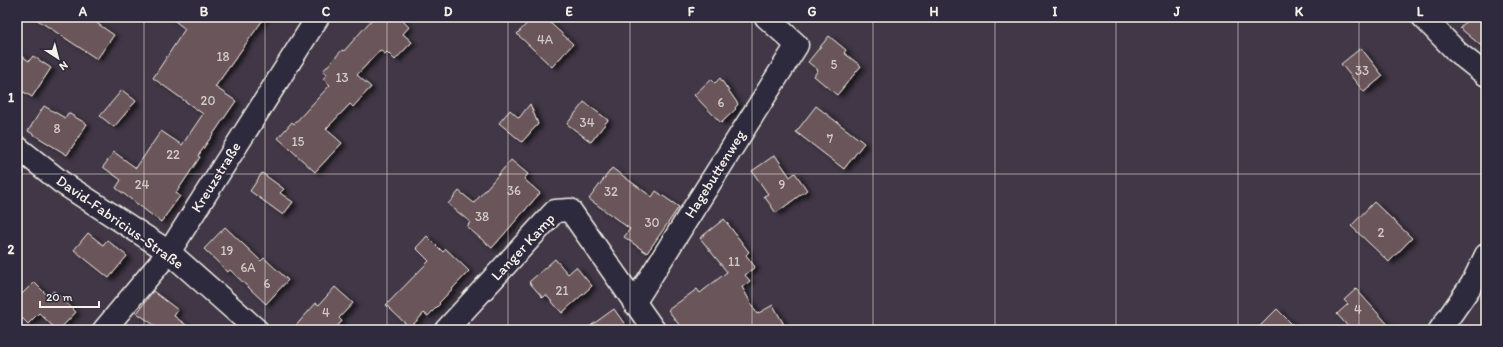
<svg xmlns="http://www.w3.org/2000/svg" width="1503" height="347" viewBox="0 0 1503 347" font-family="Itim,sans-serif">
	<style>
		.building { fill: #6b545a; stroke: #f4f1e8; filter: url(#shadow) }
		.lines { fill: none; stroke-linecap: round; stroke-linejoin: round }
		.street-casing { stroke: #f4f1e8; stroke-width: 25 }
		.secondary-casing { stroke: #f4f1e8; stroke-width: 25 }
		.street { stroke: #2f2a3d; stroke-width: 22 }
		.secondary { stroke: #2f2a3d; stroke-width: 22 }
		.grid { fill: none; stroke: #f4f1e8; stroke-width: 1; stroke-opacity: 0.55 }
		.labels { text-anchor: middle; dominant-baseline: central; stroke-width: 4; stroke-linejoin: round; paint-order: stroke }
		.number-label { font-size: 13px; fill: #d2cac4 }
		.street-label { font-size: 15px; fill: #f4f1e8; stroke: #2f2a3d }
		.neatline { fill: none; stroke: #f4f1e8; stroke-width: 1.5 }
		.grid-label { font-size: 13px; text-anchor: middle; font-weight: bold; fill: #f4f1e8 }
	</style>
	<defs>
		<filter id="shadow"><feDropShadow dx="4.5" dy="2.5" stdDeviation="2" flood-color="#0009"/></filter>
	</defs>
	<rect width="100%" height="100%" fill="#413746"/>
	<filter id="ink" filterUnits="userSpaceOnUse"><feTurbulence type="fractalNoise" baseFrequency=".025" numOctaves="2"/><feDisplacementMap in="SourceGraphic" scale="8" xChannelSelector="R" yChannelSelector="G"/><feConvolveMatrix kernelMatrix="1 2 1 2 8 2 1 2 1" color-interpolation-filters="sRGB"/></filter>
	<g filter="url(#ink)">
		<g class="building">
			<polygon points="33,17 88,17 114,35 97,59"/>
			<polygon points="170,17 265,17 215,87 236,101 198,156 200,157 176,193 180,196 161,222 116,188 121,180 103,167 114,152 136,168 161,131 182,145 203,114 153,78 185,29"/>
			<polygon points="374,17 399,17 409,27 403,34 412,42 395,60 387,52 385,54 380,50 357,75 371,87 353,107 350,104 326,129 342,143 315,172 278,138 292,122 294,124 330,85 323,79 327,74 323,71 342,50 344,51"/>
			<polygon points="533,17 544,17 573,44 552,67 517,34"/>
			<polygon points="1470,17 1486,17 1486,50 1460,28"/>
			<polygon points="829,36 846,50 844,53 861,66 837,95 814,76 818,70 808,62"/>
			<polygon points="1361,48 1383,76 1364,92 1341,64"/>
			<polygon points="17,53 29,61 33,56 51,68 32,97 17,88"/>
			<polygon points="720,78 738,104 735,108 736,109 721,123 694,95 711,79 715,83"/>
			<polygon points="122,90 136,101 114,127 100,116"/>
			<polygon points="584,102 608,120 591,142 567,124"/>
			<polygon points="530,104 538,124 522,142 499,123 510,110 519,118"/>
			<polygon points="44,106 65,118 68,113 87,124 67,155 28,131"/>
			<polygon points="816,106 864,143 844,169 796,132"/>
			<polygon points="775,155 790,177 795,173 807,190 776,213 764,196 768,194 752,171"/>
			<polygon points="511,160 528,174 524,179 540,193 492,248 467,227 470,222 448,204 459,191 474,203"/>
			<polygon points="612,168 652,197 656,191 679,207 647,253 624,237 630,229 589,199"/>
			<polygon points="262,173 284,189 280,193 293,202 283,215 250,191"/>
			<polygon points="1374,202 1412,238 1389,262 1351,226"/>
			<polygon points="724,219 749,252 746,255 755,267 745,275 750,281 742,287 757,314 773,305 787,330 683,330 668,310 697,289 700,293 727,272 700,238"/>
			<polygon points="225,227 261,261 264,258 288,280 266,304 230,270 228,272 204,249"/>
			<polygon points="88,233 103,245 107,240 127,256 109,278 74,250"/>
			<polygon points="427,236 443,252 446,249 469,271 439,303 440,304 428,316 424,313 410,328 386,305 429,261 416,248"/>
			<polygon points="555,259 568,274 576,267 592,286 562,313 546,295 543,298 529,282"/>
			<polygon points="34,282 48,296 54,291 76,312 59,330 57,330 39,313 28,324 17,313 17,299"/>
			<polygon points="335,287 353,303 339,318 342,321 334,330 292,330 316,303 319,305"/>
			<polygon points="1356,289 1393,330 1351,330 1337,314 1348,304 1344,300"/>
			<polygon points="153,291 178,310 174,316 193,330 161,330 137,313"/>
			<polygon points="614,309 629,330 585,330"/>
			<polygon points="1277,309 1298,330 1256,330"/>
		</g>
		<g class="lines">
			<defs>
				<g id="street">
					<polyline points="17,147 61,182 169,252 257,330"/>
					<polyline points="634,303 797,45 766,17"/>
					<polyline points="104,330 169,252 318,17"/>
					<polyline points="446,330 555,211 570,210 654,330"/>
					<polyline points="1440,330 1472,284 1486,255"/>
				</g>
				<polyline id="secondary" points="1423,17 1457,52 1486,75"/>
			</defs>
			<use href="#street" class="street-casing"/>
			<use href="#secondary" class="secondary-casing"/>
			<use href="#street" class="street"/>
			<use href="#secondary" class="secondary"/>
		</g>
	</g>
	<path class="grid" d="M144 17V330M265 17V330M387 17V330M508 17V330M630 17V330M752 17V330M873 17V330M995 17V330M1116 17V330M1238 17V330M1359 17V330M17 174H1486"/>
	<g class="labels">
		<g class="number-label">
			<text x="545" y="39">4A</text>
			<text x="223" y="56">18</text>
			<text x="834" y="64">5</text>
			<text x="1362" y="70">33</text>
			<text x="342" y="77">13</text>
			<text x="208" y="100">20</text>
			<text x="721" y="102">6</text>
			<text x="587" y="122">34</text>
			<text x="57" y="128">8</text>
			<text x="830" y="138">7</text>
			<text x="298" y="141">15</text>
			<text x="173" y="154">22</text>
			<text x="142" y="184">24</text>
			<text x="782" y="184">9</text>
			<text x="514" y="190">36</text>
			<text x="611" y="191">32</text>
			<text x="482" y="216">38</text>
			<text x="652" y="222">30</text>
			<text x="1381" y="232">2</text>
			<text x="227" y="250">19</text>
			<text x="734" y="261">11</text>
			<text x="248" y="267">6A</text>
			<text x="267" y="283">6</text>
			<text x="562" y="290">21</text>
			<text x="1358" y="309">4</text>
			<text x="326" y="312">4</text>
		</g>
		<g class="street-label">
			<text transform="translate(715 174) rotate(-58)">Hagebuttenweg</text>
			<text transform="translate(216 177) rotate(-58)">Kreuzstraße</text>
			<text transform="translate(120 222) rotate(35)">David-Fabricius-Straße</text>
			<text transform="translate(523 247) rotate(-47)">Langer Kamp</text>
		</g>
	</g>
	<rect width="1503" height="347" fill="none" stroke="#2f2a3d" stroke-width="44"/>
	<g transform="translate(58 58) rotate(144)" stroke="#2f2a3d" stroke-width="3" paint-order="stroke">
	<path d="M0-3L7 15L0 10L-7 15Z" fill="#f4f1e8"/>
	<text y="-6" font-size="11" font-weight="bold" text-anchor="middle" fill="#f4f1e8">N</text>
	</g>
	<path d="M40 301v6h59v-6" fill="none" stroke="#f4f1e8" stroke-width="2"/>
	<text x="46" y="301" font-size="12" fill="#f4f1e8" stroke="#2f2a3d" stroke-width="3" paint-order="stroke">20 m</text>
	<rect x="22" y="22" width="1459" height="303" class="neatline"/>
	<g class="grid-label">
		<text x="83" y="16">A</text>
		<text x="204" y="16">B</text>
		<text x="326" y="16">C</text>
		<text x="448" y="16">D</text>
		<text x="569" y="16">E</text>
		<text x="691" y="16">F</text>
		<text x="812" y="16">G</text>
		<text x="934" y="16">H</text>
		<text x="1055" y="16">I</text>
		<text x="1177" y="16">J</text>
		<text x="1299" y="16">K</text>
		<text x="1420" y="16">L</text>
		<text x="11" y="102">1</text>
		<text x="11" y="254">2</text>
	</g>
</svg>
